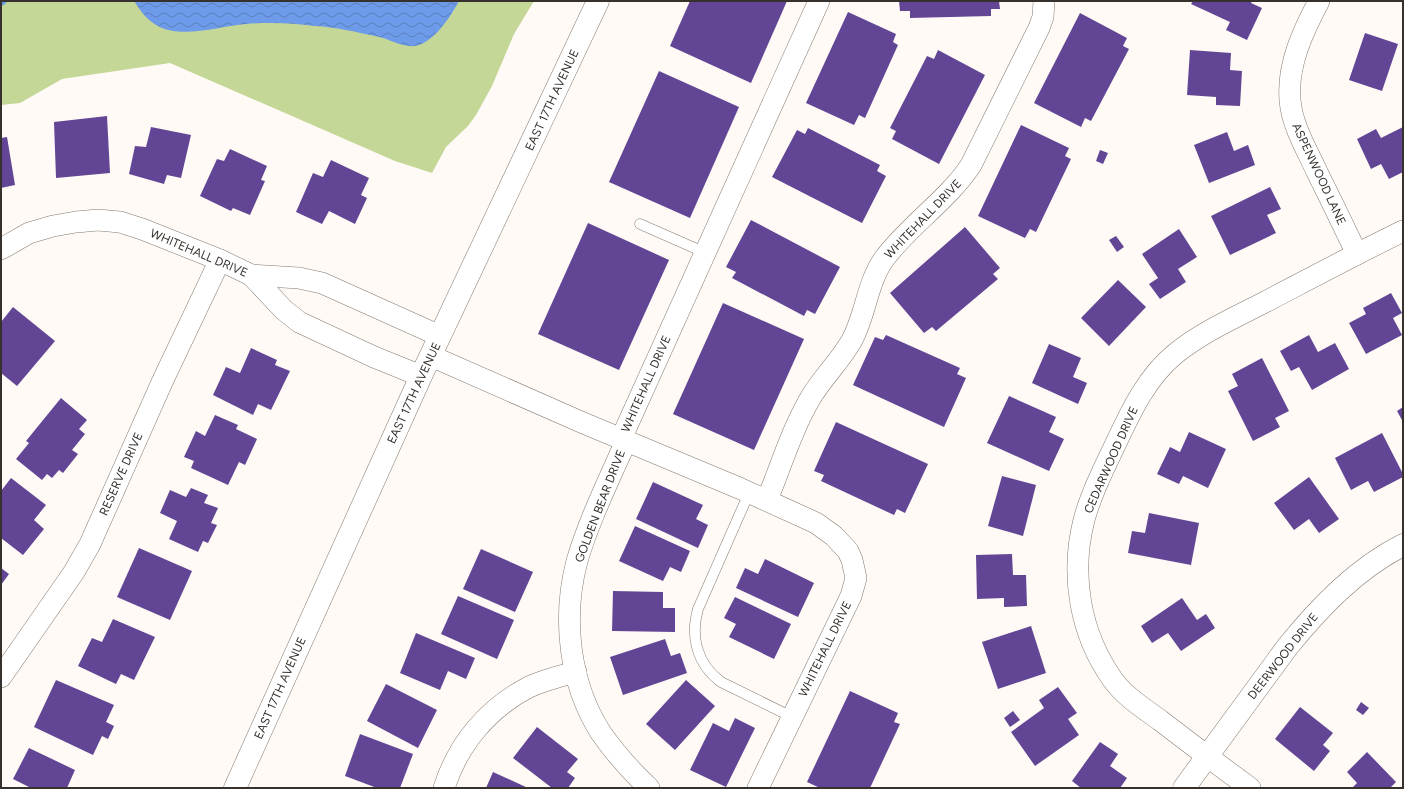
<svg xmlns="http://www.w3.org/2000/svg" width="1404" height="789" viewBox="0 0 1404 789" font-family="Figtree,sans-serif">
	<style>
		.green { fill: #c5d797 }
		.water { fill: url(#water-waves) }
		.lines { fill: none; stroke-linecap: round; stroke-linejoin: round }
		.stream { stroke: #6e9be9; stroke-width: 7 }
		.building { fill: #624695 }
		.lane-casing { stroke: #847a70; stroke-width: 11 }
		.street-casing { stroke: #847a70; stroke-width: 22 }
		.secondary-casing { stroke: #847a70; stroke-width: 23 }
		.lane { stroke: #fff; stroke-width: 10 }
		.street { stroke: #fff; stroke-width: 21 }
		.secondary { stroke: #fff; stroke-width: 22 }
		.labels { text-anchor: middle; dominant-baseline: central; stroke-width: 4; stroke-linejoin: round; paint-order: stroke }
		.street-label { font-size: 12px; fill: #36312d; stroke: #fff }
	</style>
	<defs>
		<pattern id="water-waves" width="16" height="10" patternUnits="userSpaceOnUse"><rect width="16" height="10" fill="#6e9be9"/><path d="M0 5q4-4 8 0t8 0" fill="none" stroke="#5b7fbd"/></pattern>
	</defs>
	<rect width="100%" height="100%" fill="#fffaf6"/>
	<polygon class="green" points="1,1 534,1 514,34 492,86 476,115 468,126 446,147 432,173 395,161 170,63 62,79 20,103 1,105"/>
	<path class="water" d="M134 1H459C451 16 436 39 419 45 405 50 389 38 375 36 356 32 335 27 315 26 292 23 269 22 246 24 219 26 181 40 156 25 146 19 140 10 134 1Z"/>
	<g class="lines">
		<polyline class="stream" points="1,2 3,1"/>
	</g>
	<g class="building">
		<polygon points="690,1 787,1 751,83 670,46"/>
		<polygon points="899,1 999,1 1000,9 991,9 991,16 910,18 910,11 900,11"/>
		<polygon points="1193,1 1252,1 1251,3 1262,8 1247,40 1226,30 1230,22 1191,4"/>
		<polygon points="848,12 896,34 893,42 898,45 865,118 859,115 854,125 806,103"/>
		<polygon points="1080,13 1127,38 1123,46 1129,49 1091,121 1085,118 1081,127 1034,103"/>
		<polygon points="1365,33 1398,44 1382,91 1349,80"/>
		<polygon points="938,50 985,75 939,164 892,139 896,131 890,128 927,56 934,59"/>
		<polygon points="1190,50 1231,53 1230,70 1242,71 1240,106 1216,105 1216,97 1187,95"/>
		<polygon points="659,71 739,107 690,218 609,182"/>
		<polygon points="107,116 110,173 56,178 54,122"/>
		<polygon points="1021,125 1069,148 1065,156 1071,159 1036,232 1030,229 1025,238 978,216"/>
		<polygon points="151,127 191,135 181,178 167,175 164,184 129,174 135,146 146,147"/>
		<polygon points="1403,127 1403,172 1389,179 1381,164 1371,169 1357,139 1376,129 1381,138"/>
		<polygon points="808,128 880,165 877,171 886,176 862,223 772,177 797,130 805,134"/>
		<polygon points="1227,132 1234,151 1248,145 1255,165 1209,183 1194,145"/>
		<polygon points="7,137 15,185 1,188 1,138"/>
		<polygon points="230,149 267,166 261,180 265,181 250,215 233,208 231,211 200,196 217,159 224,161"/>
		<polygon points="1100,150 1108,153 1103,164 1096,161"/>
		<polygon points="331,160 369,178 361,195 367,198 355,224 329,211 322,224 296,212 313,173 323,177"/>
		<polygon points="1270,187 1281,209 1267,215 1276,233 1230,255 1211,216"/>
		<polygon points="751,220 840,267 815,314 807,310 804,316 732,278 736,272 726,267"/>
		<polygon points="588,223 669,260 619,370 538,334"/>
		<polygon points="965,227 1000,268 993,274 998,279 936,331 932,327 924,333 890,293"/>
		<polygon points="1179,229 1197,257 1178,269 1186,282 1160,299 1149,284 1158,278 1142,254"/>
		<polygon points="1116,236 1124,247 1117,252 1109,240"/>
		<polygon points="1118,280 1146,307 1109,346 1081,318"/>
		<polygon points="1391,293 1402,313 1393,318 1402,335 1366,354 1349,323 1366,314 1363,308"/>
		<polygon points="723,303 804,339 754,450 673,414"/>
		<polygon points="13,307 55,341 17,386 1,373 1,322"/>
		<polygon points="886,335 960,368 957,374 966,378 944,427 853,385 875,337 883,340"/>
		<polygon points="1309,335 1318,352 1335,343 1349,369 1312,390 1299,367 1291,371 1280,351"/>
		<polygon points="1049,344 1081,358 1073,377 1087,383 1078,404 1032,383"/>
		<polygon points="251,348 277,360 275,365 290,371 271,410 258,404 253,415 213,395 226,367 240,373"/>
		<polygon points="1262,358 1289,411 1275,418 1280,427 1253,441 1228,391 1238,386 1232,374"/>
		<polygon points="1009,396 1056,417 1049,432 1064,439 1049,471 987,443"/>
		<polygon points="61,398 87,420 79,429 85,434 72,450 78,454 63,473 59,470 52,478 47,474 42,480 16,459 29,443 26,441"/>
		<polygon points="1403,407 1403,422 1397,411"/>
		<polygon points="215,415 238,425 236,429 257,439 245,465 239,462 228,485 191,468 194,461 184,457 196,431 205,436"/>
		<polygon points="836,422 928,464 905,513 897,509 894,515 821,481 824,475 814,471"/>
		<polygon points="1189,432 1226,449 1208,488 1183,476 1179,484 1157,474 1170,447 1180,452"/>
		<polygon points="1382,433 1403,474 1403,477 1374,492 1368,481 1351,490 1335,458"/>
		<polygon points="1002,476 1036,485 1023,536 988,526"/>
		<polygon points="1309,477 1339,519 1319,533 1309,519 1294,530 1274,503"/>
		<polygon points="11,478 46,505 34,520 44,529 23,555 1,538 1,491"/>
		<polygon points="653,482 703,505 696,519 708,525 698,548 636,519"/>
		<polygon points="191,488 208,495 204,503 218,508 211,523 217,525 208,543 203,541 198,552 169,539 177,521 160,513 170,490 186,497"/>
		<polygon points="1149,513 1199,523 1191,565 1128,553 1132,531 1145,533"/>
		<polygon points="635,526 690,551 681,572 670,567 663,581 619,561"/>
		<polygon points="139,548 192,571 170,620 117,597"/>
		<polygon points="481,549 533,572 515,612 463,589"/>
		<polygon points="1012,554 1013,575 1026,575 1027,606 1004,607 1004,598 977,599 976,555"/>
		<polygon points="765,559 814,583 798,617 736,588 745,568 758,574"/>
		<polygon points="1,568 9,574 1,585"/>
		<polygon points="613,591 663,592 663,608 675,608 675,632 612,631"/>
		<polygon points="458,596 514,620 497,659 441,634"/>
		<polygon points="735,597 791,624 774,659 729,637 736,624 724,618"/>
		<polygon points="1182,598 1197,620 1206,614 1215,628 1181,651 1168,633 1152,643 1141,626"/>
		<polygon points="113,619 155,637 134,680 121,674 116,684 78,666 92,638 102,642"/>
		<polygon points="1031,626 1046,673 998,689 982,642"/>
		<polygon points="416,633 475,658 466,679 448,671 440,690 400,673"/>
		<polygon points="665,639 671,656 680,653 687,673 623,695 610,657"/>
		<polygon points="56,680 114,705 106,722 114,726 108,739 102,736 93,755 34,727"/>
		<polygon points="686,680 715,706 675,750 646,724"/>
		<polygon points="386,684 437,710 418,748 367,721"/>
		<polygon points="1058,687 1077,713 1068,719 1079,735 1035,766 1011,732 1044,708 1039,700"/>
		<polygon points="850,691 898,713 894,722 900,724 870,788 820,788 807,782"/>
		<polygon points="1361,702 1369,708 1363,715 1356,710"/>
		<polygon points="1300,707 1333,733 1323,745 1330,751 1314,771 1275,739"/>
		<polygon points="1013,711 1020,720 1010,727 1004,718"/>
		<polygon points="735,718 755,728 726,787 690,770 713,723 729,731"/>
		<polygon points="537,727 578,759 567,772 575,778 568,788 552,788 513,758"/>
		<polygon points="360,734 413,754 400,788 377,788 345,776"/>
		<polygon points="1100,742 1118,754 1110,766 1127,778 1120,788 1081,788 1072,781"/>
		<polygon points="29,748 75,770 67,788 31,788 13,779"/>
		<polygon points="1367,752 1396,782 1390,788 1352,788 1357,783 1347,772"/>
		<polygon points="493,772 528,788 486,788"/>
	</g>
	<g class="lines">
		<defs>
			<g id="lane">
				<polyline points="640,224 706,253"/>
				<path d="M749 493 698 609C690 637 697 664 721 682L792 717"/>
			</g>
			<g id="street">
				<path d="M1319 1C1303 31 1287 65 1290 100 1292 126 1307 150 1318 174 1331 200 1344 227 1357 254"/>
				<polyline points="1,249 29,233 53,226 76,222 98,220 120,222 142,229 220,260 251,275 284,310 299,322 374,357 421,376"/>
				<polyline points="251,275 299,278 322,283 440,336"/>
				<polyline points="431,356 581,422 739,488 816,523 834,536 848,551 852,560 856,578 851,596 758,788"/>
				<polyline points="621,439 819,1"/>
				<path d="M626 441C609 480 589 520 577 561 562 618 569 683 601 733 615 753 631 771 649 788"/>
				<path d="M767 500C781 466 792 429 811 397 823 377 841 360 852 340 866 314 867 283 884 259 910 224 947 201 971 165L1039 28 1043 17 1044 1"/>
				<polyline points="1,677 74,572 90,544 163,380 220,260"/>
				<path d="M444 788C458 744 488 708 529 687 544 680 560 676 576 672"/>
				<path d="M1250 788C1220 766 1191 744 1161 721 1145 709 1125 697 1113 680 1080 634 1070 575 1084 520 1091 494 1104 468 1116 443 1131 411 1147 377 1175 354 1202 332 1234 318 1265 302 1311 278 1356 254 1403 231"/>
			</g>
			<g id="secondary">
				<polyline points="235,788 421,376 598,1"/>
				<path d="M1184 788 1288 646C1320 607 1357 568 1403 545"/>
			</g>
		</defs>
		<use href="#lane" class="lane-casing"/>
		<use href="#street" class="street-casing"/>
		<use href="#secondary" class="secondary-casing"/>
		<use href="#lane" class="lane"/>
		<use href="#street" class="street"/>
		<use href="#secondary" class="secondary"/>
	</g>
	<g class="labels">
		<g class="street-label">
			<text transform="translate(552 100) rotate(-65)">EAST 17TH AVENUE</text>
			<text transform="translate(1319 174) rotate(65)">ASPENWOOD LANE</text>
			<text transform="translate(923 219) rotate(-46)">WHITEHALL DRIVE</text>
			<text transform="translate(199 253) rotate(23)">WHITEHALL DRIVE</text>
			<text transform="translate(646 384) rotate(-66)">WHITEHALL DRIVE</text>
			<text transform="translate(414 393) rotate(-65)">EAST 17TH AVENUE</text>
			<text transform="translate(1111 460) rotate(-66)">CEDARWOOD DRIVE</text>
			<text transform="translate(121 474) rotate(-66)">RESERVE DRIVE</text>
			<text transform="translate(600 506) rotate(-69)">GOLDEN BEAR DRIVE</text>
			<text transform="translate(825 649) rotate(-64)">WHITEHALL DRIVE</text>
			<text transform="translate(1283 656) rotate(-52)">DEERWOOD DRIVE</text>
			<text transform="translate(280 688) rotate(-66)">EAST 17TH AVENUE</text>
		</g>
	</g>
	<rect width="1404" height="789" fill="none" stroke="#36312d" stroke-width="4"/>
</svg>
